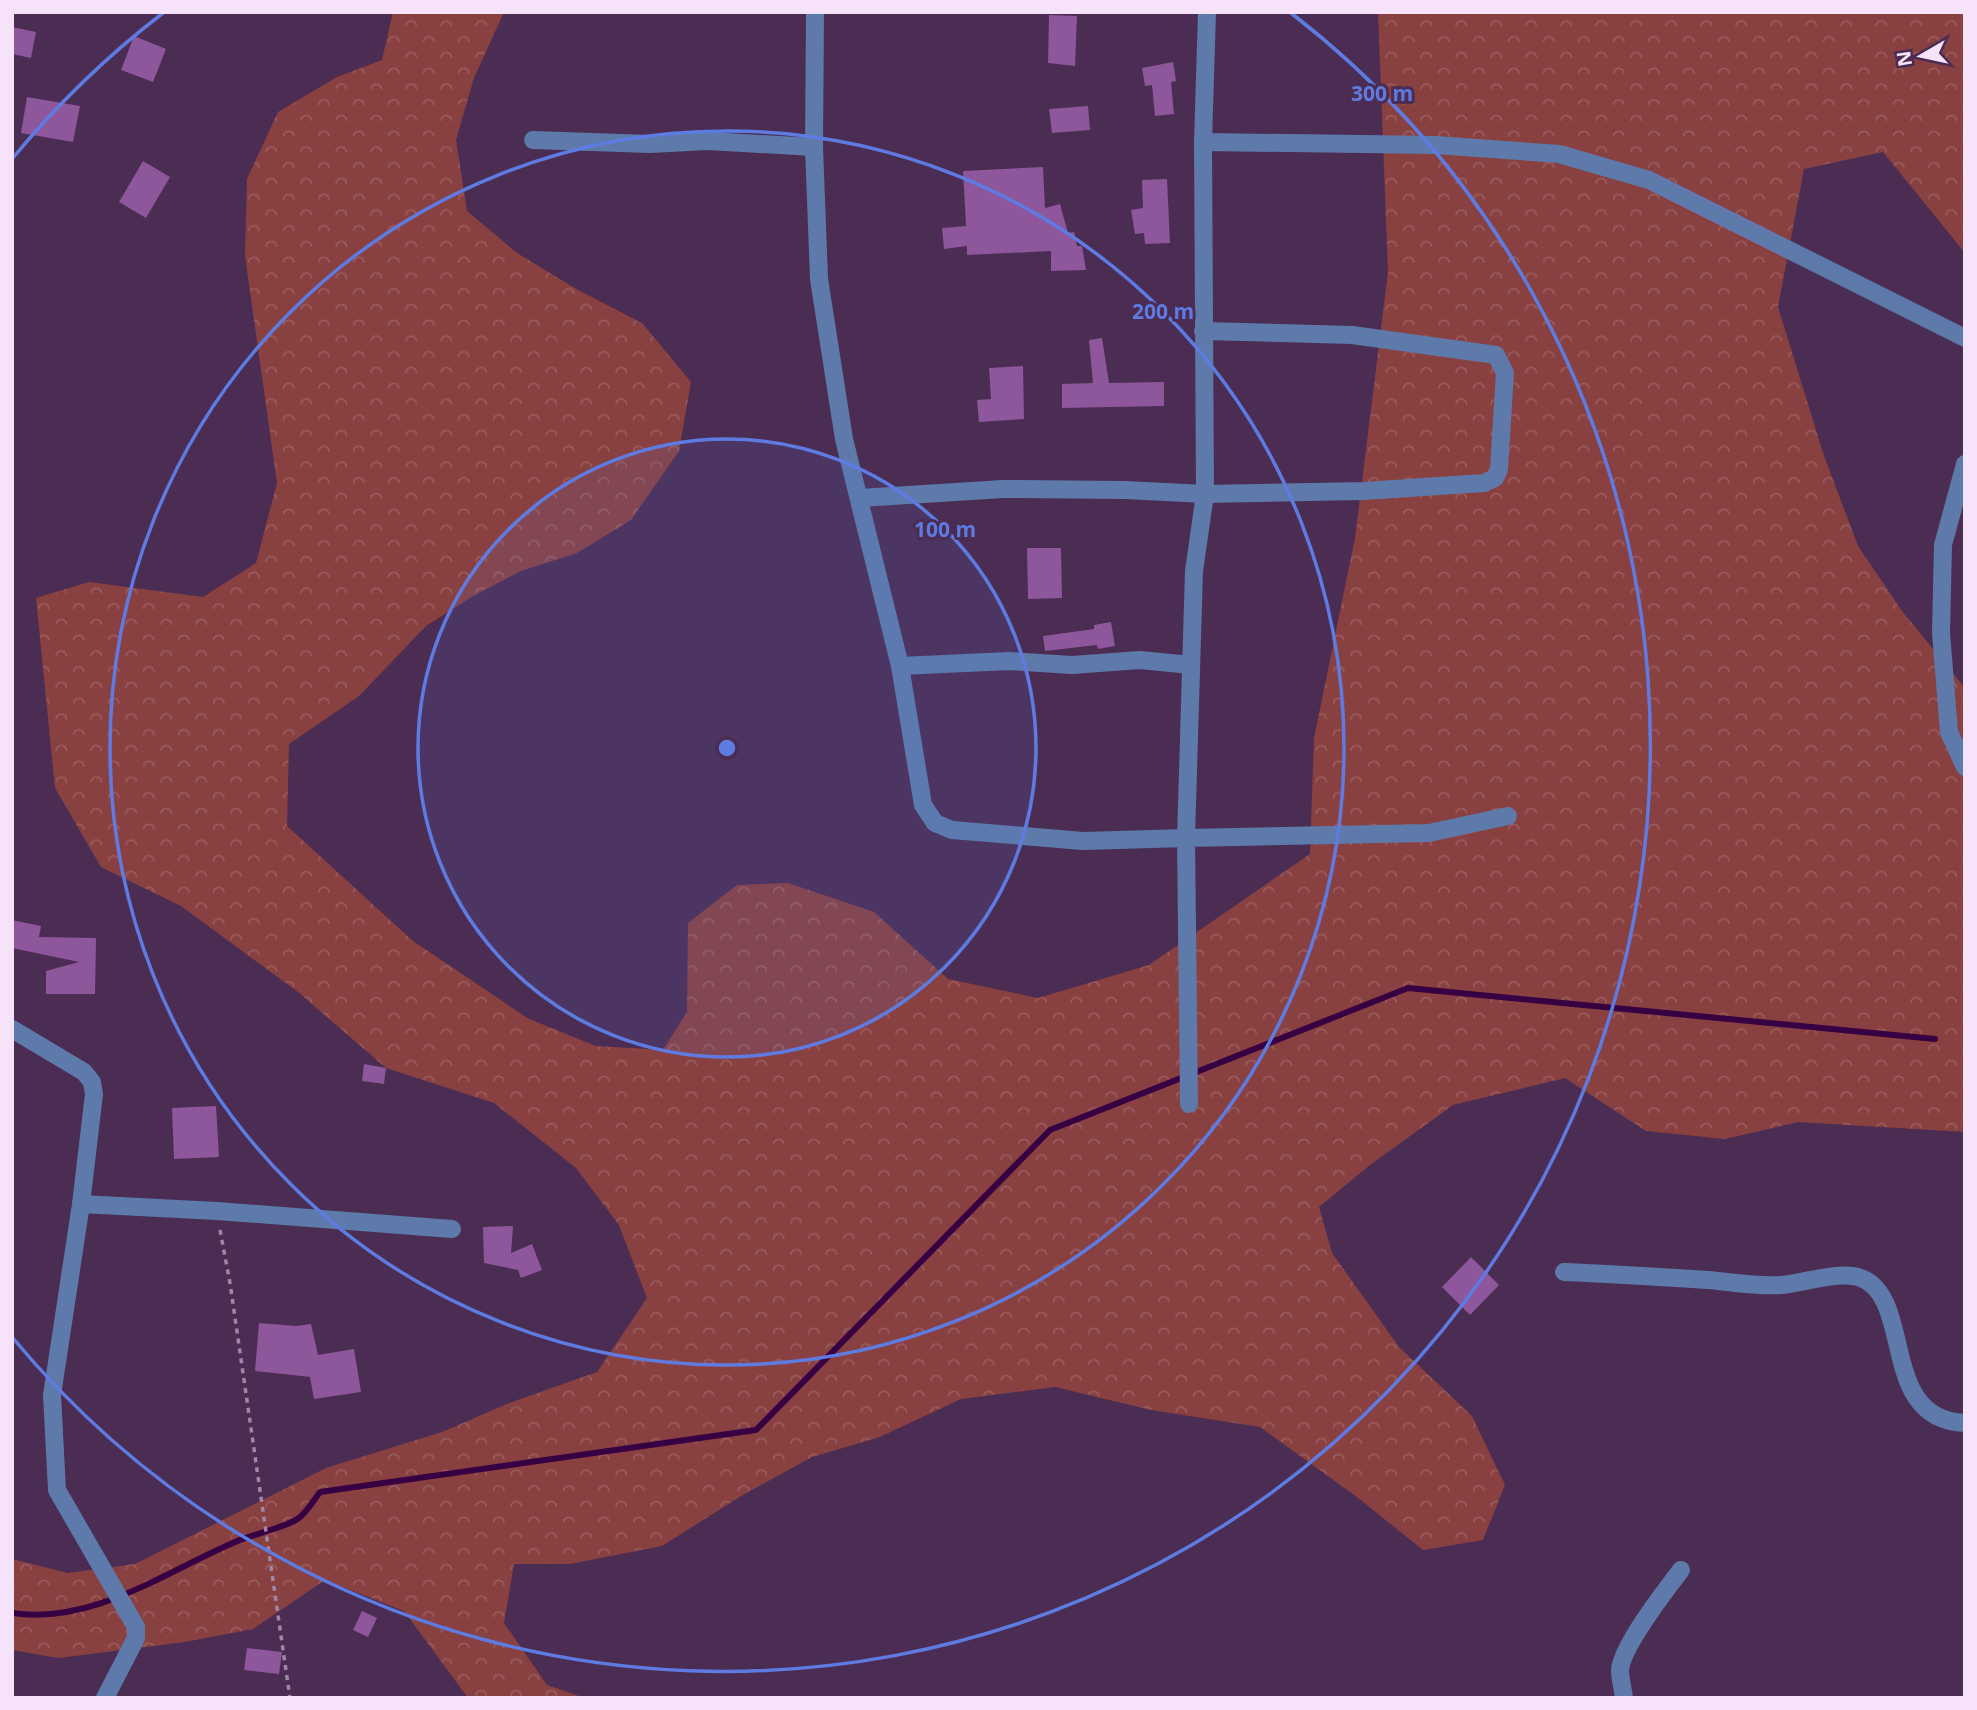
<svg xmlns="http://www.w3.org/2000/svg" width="1977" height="1710" viewBox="0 0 1977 1710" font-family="'Open Sans',sans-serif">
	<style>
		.forest { fill: url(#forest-crowns) }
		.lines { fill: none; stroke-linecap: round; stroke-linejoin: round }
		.stream { stroke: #370042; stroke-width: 6 }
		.building { fill: #8e569b }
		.path { stroke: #a087a5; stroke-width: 3.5; stroke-dasharray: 5 5; stroke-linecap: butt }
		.minor { stroke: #5d7aaa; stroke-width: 18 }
		.ring { fill: none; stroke: #5e7be2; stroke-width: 3.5 }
		.centre { fill: #5e7be2; stroke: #4b2c52; stroke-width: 3.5 }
		.ring-label { font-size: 21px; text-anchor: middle; font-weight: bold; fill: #5e7be2; stroke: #4b2c52; stroke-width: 6; stroke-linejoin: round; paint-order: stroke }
	</style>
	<defs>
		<pattern id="forest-crowns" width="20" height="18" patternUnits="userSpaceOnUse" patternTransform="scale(1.75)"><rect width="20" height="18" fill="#894041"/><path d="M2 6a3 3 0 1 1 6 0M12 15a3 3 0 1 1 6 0" fill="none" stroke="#9a5b5d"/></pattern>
	</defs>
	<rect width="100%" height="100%" fill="#4b2c52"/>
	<polygon class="forest" points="393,12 504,12 474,78 456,140 467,211 517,253 578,290 642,323 691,382 679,451 631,520 577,553 521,571 473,596 426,626 359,696 289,744 287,826 413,941 529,1019 596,1046 663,1050 687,1012 688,923 737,885 788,883 874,912 948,979 1038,998 1149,965 1310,854 1314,738 1355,538 1388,272 1378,12 1965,12 1965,253 1883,152 1804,169 1778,307 1824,456 1858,546 1902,611 1965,688 1965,1132 1798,1122 1725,1139 1646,1131 1565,1078 1453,1105 1370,1165 1319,1207 1332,1253 1399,1347 1472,1416 1505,1485 1483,1540 1423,1550 1357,1497 1260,1427 1151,1410 1055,1387 961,1399 880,1437 812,1457 741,1496 662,1546 570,1564 514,1564 504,1623 547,1685 585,1698 468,1698 404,1611 325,1580 253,1629 185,1642 58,1658 12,1650 12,1559 68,1573 135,1564 326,1468 442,1432 512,1402 597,1372 647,1298 619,1225 576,1168 494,1103 386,1068 298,992 181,906 101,867 55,788 36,598 89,582 203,597 256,563 277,483 245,256 247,179 278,112 337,77 382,60"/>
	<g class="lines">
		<path class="stream" d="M12 1613C92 1625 165 1572 235 1542 250 1535 289 1527 300 1517 308 1510 314 1500 320 1492L756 1430 1050 1130 1408 988 1935 1039"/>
	</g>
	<g class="building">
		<polygon points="1049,15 1077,16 1075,66 1048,63"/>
		<polygon points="12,27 36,32 31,58 12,54"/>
		<polygon points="134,36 166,49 153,82 121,70"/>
		<polygon points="1173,62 1176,81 1171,82 1174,114 1155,116 1152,85 1145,86 1142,68"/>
		<polygon points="27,97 80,106 73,142 21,133"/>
		<polygon points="1088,106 1090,130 1052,133 1049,109"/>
		<polygon points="143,161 170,177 146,218 119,202"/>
		<polygon points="1043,167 1045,208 1060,204 1068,233 1074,232 1077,246 1082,246 1086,270 1051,271 1051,251 967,255 967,246 944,249 942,228 966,226 963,171"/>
		<polygon points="1167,179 1170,243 1145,244 1144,233 1135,234 1131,210 1143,208 1142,180"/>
		<polygon points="1102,338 1109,383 1164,382 1164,406 1062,408 1062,384 1093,383 1089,340"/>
		<polygon points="1023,366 1024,419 979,422 977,400 991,399 989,368"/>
		<polygon points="1027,548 1061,548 1062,598 1028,599"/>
		<polygon points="1111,622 1115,646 1098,649 1097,645 1045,651 1043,636 1094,629 1094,625"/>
		<polygon points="12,920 41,926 39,937 96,938 95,994 46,994 46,971 79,962 12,948"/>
		<polygon points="364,1064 386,1068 384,1084 362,1081"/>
		<polygon points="216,1106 219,1157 174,1159 172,1108"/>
		<polygon points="513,1226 511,1253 532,1244 542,1270 521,1278 518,1270 484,1263 483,1227"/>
		<polygon points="1471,1257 1499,1285 1470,1315 1442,1287"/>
		<polygon points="259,1323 296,1326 311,1324 318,1355 354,1349 361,1392 314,1399 310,1377 255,1371"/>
		<polygon points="362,1611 377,1618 368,1637 353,1630"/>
		<polygon points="247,1648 282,1652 279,1674 244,1670"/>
	</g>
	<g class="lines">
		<polyline class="path" points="220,1230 230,1283 290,1698"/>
		<g class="minor">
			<polyline points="533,140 650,144 708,141 814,147 815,12"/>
			<polyline points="1203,142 1436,145 1559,154 1649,180 1965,338"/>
			<polyline points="814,147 819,279 844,439 900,666 923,805 935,823 952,830 1083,841 1186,838 1194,571 1205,494 1203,142 1207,12"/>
			<polyline points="1965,464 1943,545 1941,633 1949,732 1965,767"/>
			<polyline points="860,498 1003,489 1125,490 1205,494 1364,491 1484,483 1495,478 1499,469 1505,373 1496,355 1352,335 1203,331"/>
			<polyline points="900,666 1009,661 1072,665 1140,660 1191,665"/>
			<polyline points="12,1029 84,1072 92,1082 94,1094 81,1204 52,1395 57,1490 136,1627 136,1638 105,1698"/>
			<polyline points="1189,1104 1186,838 1429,833 1508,816"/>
			<polyline points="81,1204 217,1211 452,1229"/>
			<path d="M1564 1272C1612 1274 1660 1277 1708 1280 1732 1282 1758 1287 1782 1285 1804 1283 1841 1270 1861 1278 1915 1299 1878 1420 1965 1423"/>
			<path d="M1624 1698C1623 1689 1620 1679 1620 1670 1622 1646 1665 1591 1681 1570"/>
		</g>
	</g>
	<circle cx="727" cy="748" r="309" fill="#5e7be2" fill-opacity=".12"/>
	<g class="ring">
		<circle cx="727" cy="748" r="309"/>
		<circle cx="727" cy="748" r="617"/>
		<path d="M12 159A926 926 0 0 1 163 13M1291 13A926 926 0 1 1 12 1337"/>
	</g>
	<circle cx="727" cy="748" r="10" class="centre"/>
	<g class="ring-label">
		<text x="1382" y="101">300 m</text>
		<text x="1163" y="319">200 m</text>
		<text x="945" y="537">100 m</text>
	</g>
	<rect width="1977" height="1710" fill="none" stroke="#f6e3fa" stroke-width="28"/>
	<g transform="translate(1921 56) rotate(261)" stroke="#4b2c52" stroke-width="5" paint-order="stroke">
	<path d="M0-5L12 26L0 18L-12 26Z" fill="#f6e3fa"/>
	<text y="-10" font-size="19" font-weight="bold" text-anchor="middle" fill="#f6e3fa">N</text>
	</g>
</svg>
